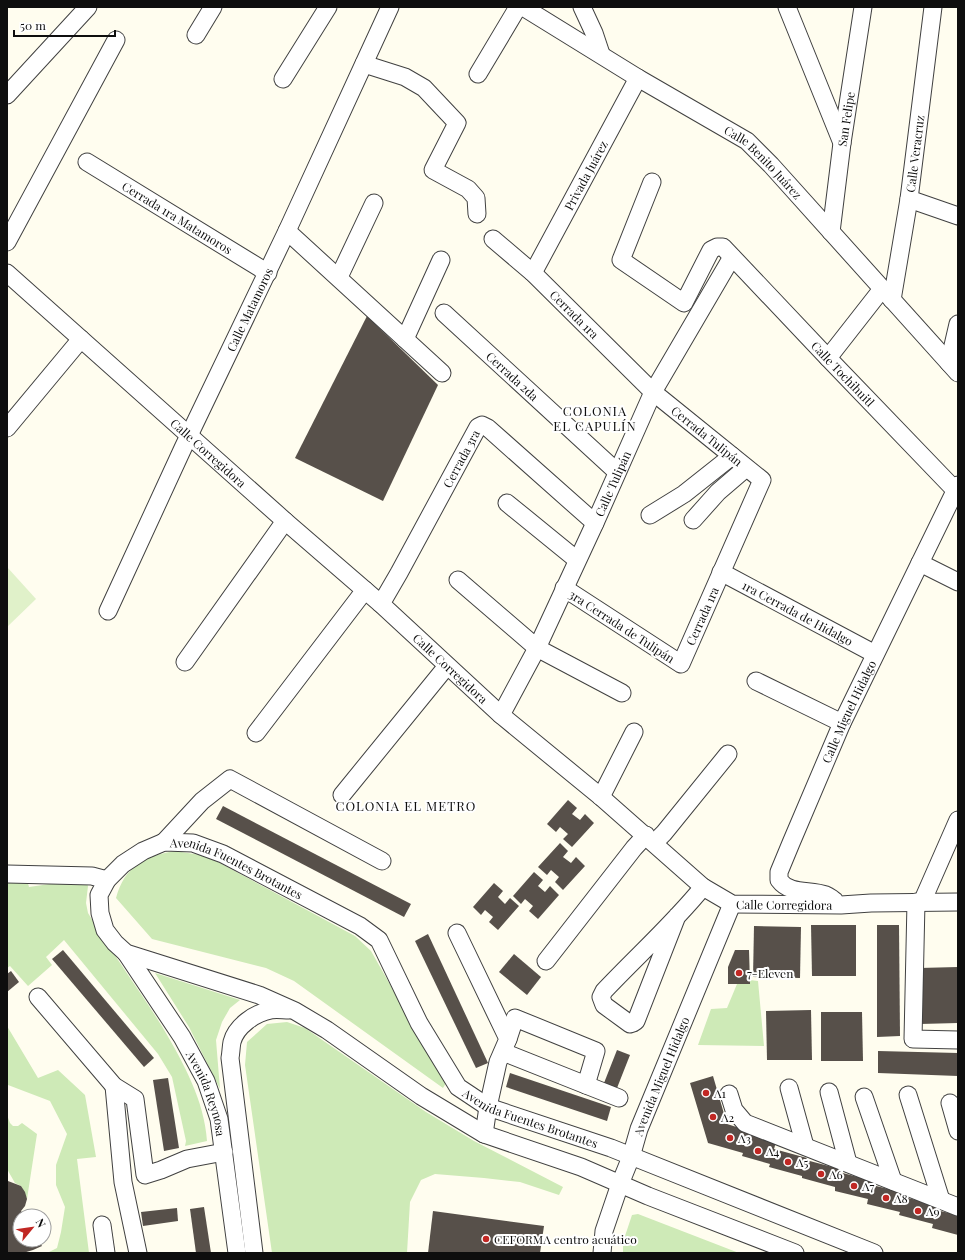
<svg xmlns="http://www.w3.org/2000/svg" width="965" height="1260" viewBox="0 0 965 1260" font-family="'Playfair Display',serif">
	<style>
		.grass { fill: #ceeab7 }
		.pitch { fill: #e0f1c9 }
		.building { fill: #57504a }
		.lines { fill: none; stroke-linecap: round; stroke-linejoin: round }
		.minor-casing { stroke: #414141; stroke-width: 19 }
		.minor { stroke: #fff; stroke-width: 17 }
		.poi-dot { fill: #c12723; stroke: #fff; stroke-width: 1.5 }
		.labels { text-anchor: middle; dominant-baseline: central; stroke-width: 4; stroke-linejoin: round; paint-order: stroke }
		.street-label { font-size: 12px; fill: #0e0e0e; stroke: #fff }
		.poi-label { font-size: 12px; fill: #0e0e0e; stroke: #fff; text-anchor: start }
		.neighbourhood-label { font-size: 13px; letter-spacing: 1px; fill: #0e0e0e; stroke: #fff }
	</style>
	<rect width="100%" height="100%" fill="#fffdef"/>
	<g class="grass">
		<path d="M175 851 207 856 355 936 371 951 446 1083 443 1088 294 981 266 968 152 939 116 898C125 866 144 856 175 851Z"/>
		<path d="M26 876 29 887 84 879 88 886 86 903 88 913C111 952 139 989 163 1028 184 1064 204 1100 207 1141L185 1146 186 1141 172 1077 158 1054 64 940 46 957 52 965 28 986 10 966 7 968V878Z"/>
		<polygon points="155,973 240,1000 230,1008 222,1022 216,1040 220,1089 189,1027"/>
		<polygon points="750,980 758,981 764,1046 698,1045 711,1009 727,1008 737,984 750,984"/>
		<polygon points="287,1022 305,1028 426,1112 474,1141 563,1187 559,1195 520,1182 484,1178 435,1174 421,1180 410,1202 407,1253 272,1253 245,1065 247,1042 267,1024"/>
		<polygon points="7,1026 38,1078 58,1070 85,1095 96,1157 77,1159 89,1253 47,1253 57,1248 61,1232 65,1207 56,1185 56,1165 67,1134 50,1101 8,1085"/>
		<polygon points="7,1115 10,1123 13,1126 18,1126 22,1123 37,1134 27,1199 21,1186 15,1183 7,1169"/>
		<polygon points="638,1214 739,1253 623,1253 623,1242 632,1215"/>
	</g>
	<polygon class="pitch" points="7,567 36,599 7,627"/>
	<g class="building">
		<polygon points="367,316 438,385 383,501 295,458"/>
		<polygon points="568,800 577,808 572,814 580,820 585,814 594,823 572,847 563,839 568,834 560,827 556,832 547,824"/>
		<polygon points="223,806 411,904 404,917 216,819"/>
		<polygon points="560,843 568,851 563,857 571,863 576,857 585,866 563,890 555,882 559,877 551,870 547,875 538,867"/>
		<polygon points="534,872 543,880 538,886 545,892 550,886 559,895 538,919 529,911 533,906 525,899 521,904 513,896"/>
		<polygon points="494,883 503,891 498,897 505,904 510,898 519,906 498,930 489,922 493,917 485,910 481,915 473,907"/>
		<polygon points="811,925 856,925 856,976 812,976"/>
		<polygon points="877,925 899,925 900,1036 877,1037"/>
		<polygon points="754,926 801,927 800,978 753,977"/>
		<polygon points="428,934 488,1063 476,1068 415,941"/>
		<polygon points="63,950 154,1058 144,1067 52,959"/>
		<polygon points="735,950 749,950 750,984 728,984 728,967"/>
		<polygon points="514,954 541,977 527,995 499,972"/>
		<polygon points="958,967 958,1023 920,1024 919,968"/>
		<polygon points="11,971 19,982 7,992 7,974"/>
		<polygon points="811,1010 812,1060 767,1060 766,1011"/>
		<polygon points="821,1012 862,1012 863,1061 821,1061"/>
		<polygon points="617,1050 630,1055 617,1088 604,1083"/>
		<polygon points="878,1051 958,1053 958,1076 878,1073"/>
		<polygon points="510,1073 611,1107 607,1121 506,1087"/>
		<polygon points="713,1076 727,1124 749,1131 748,1134 776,1142 774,1149 807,1158 806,1160 840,1169 839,1172 873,1181 872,1185 905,1193 904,1197 937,1205 936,1210 958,1215 958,1235 932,1228 933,1224 899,1215 900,1212 867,1204 868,1199 835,1191 835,1187 802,1178 802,1176 769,1167 770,1164 742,1156 743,1153 708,1143 690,1083"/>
		<polygon points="168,1078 179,1148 164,1151 153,1080"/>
		<polygon points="8,1181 21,1186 25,1192 27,1199 25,1206 21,1211 24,1216 20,1216 20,1240 38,1240 42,1246 33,1250 23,1253 7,1253 7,1182"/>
		<polygon points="204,1207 211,1253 196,1253 190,1209"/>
		<polygon points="177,1208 178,1221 143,1226 141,1212"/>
		<polygon points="433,1211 544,1226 540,1253 428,1253"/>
	</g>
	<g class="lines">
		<defs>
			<g id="minor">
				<path id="s1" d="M523 7 638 78 747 141 771 165 958 373"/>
				<polyline points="582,7 594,33 601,54"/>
				<polyline points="787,7 842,143"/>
				<polyline points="196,35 213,7"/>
				<polyline points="364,64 405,77 424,88 457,123 433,170 468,189 476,198 477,214"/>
				<polyline points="478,74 518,7"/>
				<polyline points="283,79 328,7"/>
				<polyline points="7,95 88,7"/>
				<path id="s2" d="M87 162 268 273"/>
				<path id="s3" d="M652 182 621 260 684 303 711 250 717 247H723L828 358 955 490"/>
				<polyline points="909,199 958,216"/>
				<polyline points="287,231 442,373"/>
				<path id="s4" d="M831 232 842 143 863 7"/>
				<path id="s5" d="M493 239 533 273 653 392 762 480 681 664 564 588"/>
				<polyline points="7,242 116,40"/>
				<path id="s6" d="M7 273 285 521 381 604 501 715 601 797 703 887 732 904 841 905 871 903 958 902"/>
				<path id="s7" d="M533 273 638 78"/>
				<polyline points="339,277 374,203"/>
				<path id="s8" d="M892 300 909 199 933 7"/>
				<path id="s9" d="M444 313 617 472"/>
				<polyline points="405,339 441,260"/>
				<polyline points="828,358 882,289"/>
				<polyline points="949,363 958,324"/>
				<polyline points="7,428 81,339"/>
				<polyline points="507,503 577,560"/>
				<polyline points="650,515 684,494 732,456"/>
				<polyline points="693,520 718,492 746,468"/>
				<polyline points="920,563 958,582"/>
				<path id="s10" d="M721 572 875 654"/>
				<polyline points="458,580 537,648 622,693"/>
				<path id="s11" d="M381 604 399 573 478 427 482 425 488 428 595 523"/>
				<path id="s12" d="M108 611 183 448 287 231 390 7"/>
				<polyline points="185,662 285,521"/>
				<polyline points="756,681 842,723"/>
				<path id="s13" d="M501 715 537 648 595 523 653 392 732 257"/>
				<polyline points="256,733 365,590"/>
				<polyline points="342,795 447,666"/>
				<polyline points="601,797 634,732"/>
				<polyline points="164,842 202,801 230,779 382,861"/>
				<polyline points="654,843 664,833 728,754"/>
				<polyline points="7,874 92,876 107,880"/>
				<path id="s14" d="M834 900C832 899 829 896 826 895 810 889 790 895 779 880V872L791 843 842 723 958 485"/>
				<polyline points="916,902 913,1039 958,1040"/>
				<polyline points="922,902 958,820"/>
				<path d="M677 916 636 1021 633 1023 630 1024 604 1005 601 997 604 991C637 956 673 924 703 887"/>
				<polyline points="457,933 508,1039 498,1062 488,1107 484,1134"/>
				<path id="s15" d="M126 953 182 1037 206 1081 219 1119 237 1253"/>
				<polyline points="546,961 634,848 646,835"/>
				<polyline points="38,997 114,1086 135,1099 145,1175 161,1170 187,1159 224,1152"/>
				<polyline points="503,1052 586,1085 596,1051 515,1018 508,1039"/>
				<polyline points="586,1085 619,1098"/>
				<polyline points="114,1086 123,1182 138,1253"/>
				<polyline points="789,1088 805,1146"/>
				<polyline points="829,1092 848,1163"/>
				<polyline points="729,1094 734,1110 745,1123 958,1207"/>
				<polyline points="908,1095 941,1200"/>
				<polyline points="864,1097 893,1181"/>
				<polyline points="950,1103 958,1131"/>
				<polyline points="102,1225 106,1253"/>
				<path d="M254 1253 230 1058C231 1053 231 1047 232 1042 236 1026 255 1013 271 1010 276 1009 283 1010 289 1010"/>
				<path id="s16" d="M602 1253 604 1231 620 1184 631 1157 639 1129 732 904"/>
				<path id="s17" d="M795 1253 648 1196 581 1167 484 1134 421 1096 327 1030 295 1011 259 995 126 953 115 943 105 930 100 913 99 895 107 880 123 864 143 851 164 842 193 843 223 854 360 926 379 940 419 1023 458 1087 488 1107 611 1148 874 1253"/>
			</g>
		</defs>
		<use href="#minor" class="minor-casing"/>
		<use href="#minor" class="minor"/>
	</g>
	<g class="poi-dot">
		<circle cx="739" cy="973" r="4"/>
		<circle cx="706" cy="1093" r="4"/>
		<circle cx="713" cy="1117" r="4"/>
		<circle cx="730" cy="1138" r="4"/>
		<circle cx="758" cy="1151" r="4"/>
		<circle cx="788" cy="1162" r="4"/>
		<circle cx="821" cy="1174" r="4"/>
		<circle cx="854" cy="1186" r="4"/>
		<circle cx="886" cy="1198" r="4"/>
		<circle cx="918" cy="1211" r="4"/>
		<circle cx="486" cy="1239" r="4"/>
	</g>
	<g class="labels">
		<g class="street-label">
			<text stroke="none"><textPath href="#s4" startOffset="114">San Felipe</textPath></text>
			<text stroke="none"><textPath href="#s8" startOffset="148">Calle Veracruz</textPath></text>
			<text stroke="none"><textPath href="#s1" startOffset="287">Calle Benito Juárez</textPath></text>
			<text stroke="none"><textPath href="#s7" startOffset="111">Privada Juárez</textPath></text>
			<text stroke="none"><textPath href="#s2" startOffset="106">Cerrada 1ra Matamoros</textPath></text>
			<text stroke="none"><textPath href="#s12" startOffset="333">Calle Matamoros</textPath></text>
			<text stroke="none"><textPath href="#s5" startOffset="111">Cerrada 1ra</textPath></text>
			<text stroke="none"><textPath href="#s3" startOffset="407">Calle Tochihuitl</textPath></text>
			<text stroke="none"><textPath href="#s9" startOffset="93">Cerrada 2da</textPath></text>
			<text stroke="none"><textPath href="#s5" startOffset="291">Cerrada Tulipán</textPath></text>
			<text stroke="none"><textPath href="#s6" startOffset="270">Calle Corregidora</textPath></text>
			<text stroke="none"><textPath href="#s11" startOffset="166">Cerrada 3ra</textPath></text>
			<text stroke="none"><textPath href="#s13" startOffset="257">Calle Tulipán</textPath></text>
			<text stroke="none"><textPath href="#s10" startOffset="87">1ra Cerrada de Hidalgo</textPath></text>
			<text transform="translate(702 616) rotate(-66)">Cerrada 1ra</text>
			<text transform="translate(622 626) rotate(33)">3ra Cerrada de Tulipán</text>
			<text stroke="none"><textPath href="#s6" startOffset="594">Calle Corregidora</textPath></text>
			<text stroke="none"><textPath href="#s14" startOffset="243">Calle Miguel Hidalgo</textPath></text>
			<text stroke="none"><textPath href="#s17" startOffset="969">Avenida Fuentes Brotantes</textPath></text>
			<text stroke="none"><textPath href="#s6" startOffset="1014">Calle Corregidora</textPath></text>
			<text stroke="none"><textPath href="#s16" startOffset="187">Avenida Miguel Hidalgo</textPath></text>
			<text stroke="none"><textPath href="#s15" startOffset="163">Avenida Reynosa</textPath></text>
			<text stroke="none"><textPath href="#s17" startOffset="1377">Avenida Fuentes Brotantes</textPath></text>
		</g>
		<g class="poi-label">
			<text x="747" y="973">7-Eleven</text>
			<text x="714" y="1093">A1</text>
			<text x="721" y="1117">A2</text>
			<text x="738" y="1138">A3</text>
			<text x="766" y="1151">A4</text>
			<text x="796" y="1162">A5</text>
			<text x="829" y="1174">A6</text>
			<text x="862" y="1186">A7</text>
			<text x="894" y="1198">A8</text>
			<text x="926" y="1211">A9</text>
			<text x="494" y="1239">CEFORMA centro acuático</text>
		</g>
		<g class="neighbourhood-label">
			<text x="595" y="410">COLONIA<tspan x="595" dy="15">EL CAPULÍN</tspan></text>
			<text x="406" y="805">COLONIA EL METRO</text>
		</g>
	</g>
	<rect width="965" height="1260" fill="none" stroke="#0e0e0e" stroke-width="16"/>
	<g transform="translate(32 1228) rotate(61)"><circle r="19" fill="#ffffff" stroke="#9f9f9f"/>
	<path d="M0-3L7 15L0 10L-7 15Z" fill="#c12723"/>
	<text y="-6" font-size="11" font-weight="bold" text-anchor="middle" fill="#0e0e0e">N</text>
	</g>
	<path d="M14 30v6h101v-6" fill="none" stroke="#0e0e0e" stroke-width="2"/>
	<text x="20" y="30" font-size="12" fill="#0e0e0e" stroke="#ffffff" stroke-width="3" paint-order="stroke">50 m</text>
</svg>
